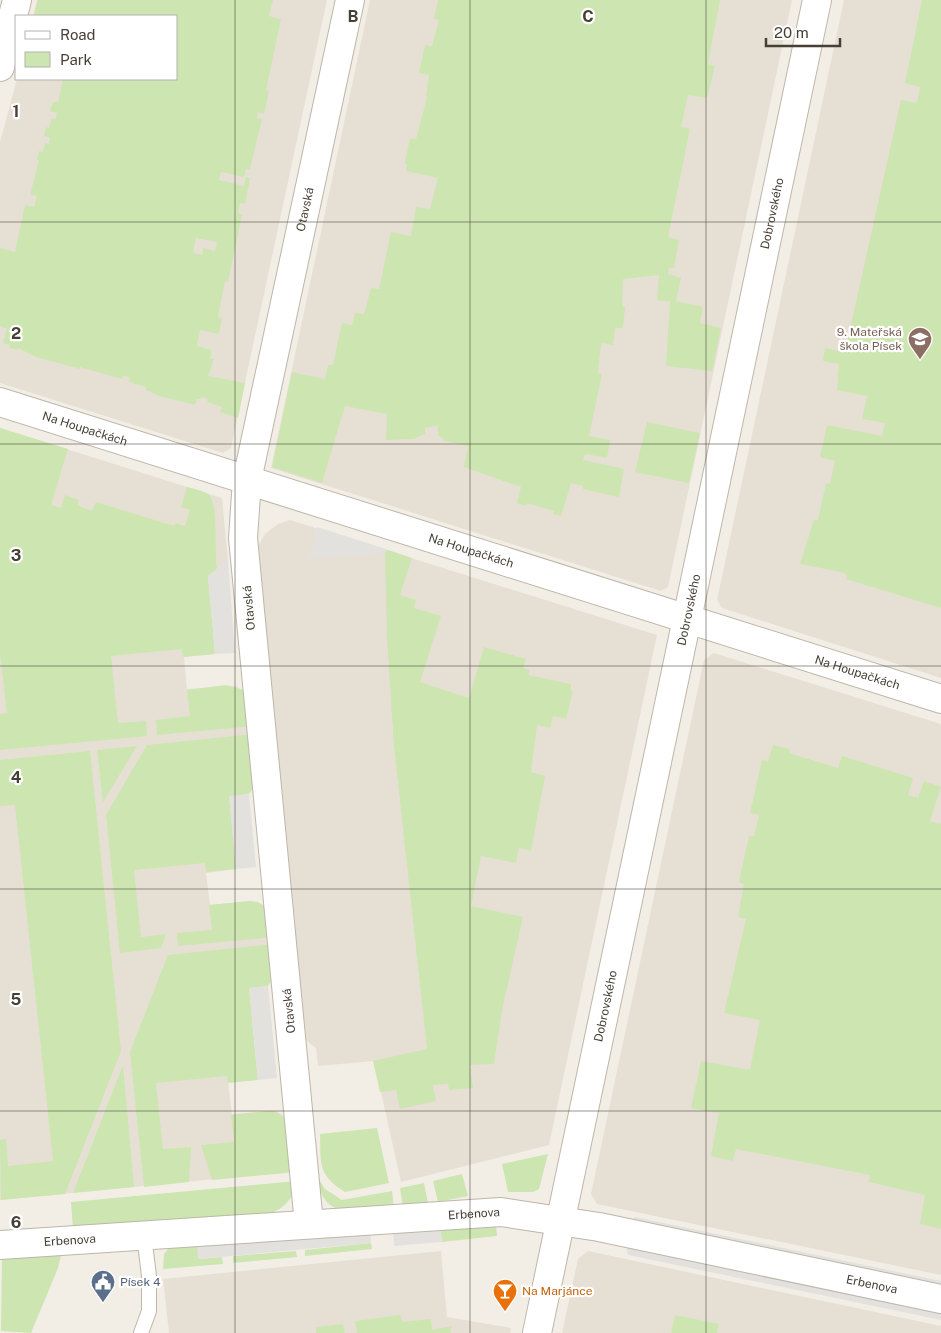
<svg xmlns="http://www.w3.org/2000/svg" width="941" height="1333" viewBox="0 0 941 1333" font-family="'Public Sans',sans-serif">
	<style>
		.residential { fill: #e6e0d4 }
		.green { fill: #cde5b0; fill-rule: evenodd }
		.parking { fill: #e3e1de }
		.lines { fill: none; stroke-linecap: round; stroke-linejoin: round }
		.lane-casing { stroke: #bdb6a9; stroke-width: 16 }
		.street-casing { stroke: #bdb6a9; stroke-width: 30 }
		.lane { stroke: #fff; stroke-width: 14 }
		.street { stroke: #fff; stroke-width: 28 }
		.grid { fill: none; stroke: #453f35; stroke-width: 1; stroke-opacity: 0.55 }
		.labels { text-anchor: middle; dominant-baseline: central; stroke-width: 4.5; stroke-linejoin: round; paint-order: stroke }
		.street-label { font-size: 12px; fill: #453f35; stroke: #fff }
		.education-label { font-size: 12px; fill: #785e54; stroke: #fff; text-anchor: end }
		.service-label { font-size: 12px; fill: #4e5e75; stroke: #fff; text-anchor: start }
		.food-label { font-size: 12px; fill: #c56008; stroke: #fff; text-anchor: start }
		.grid-label { font-size: 16px; text-anchor: middle; font-weight: bold; fill: #453f35; stroke: #fff; stroke-width: 4.5; stroke-linejoin: round; paint-order: stroke }
	</style>
	<rect width="100%" height="100%" fill="#f2eee6"/>
	<g class="residential">
		<polygon points="37,0 327,0 231,448 223,453 0,383 0,142 17,79 176,79 176,16 33,16"/>
		<polygon points="370,0 792,0 668,587 661,591 271,468"/>
		<polygon points="844,0 941,0 941,283 916,281 941,490 941,678 722,608 717,600"/>
		<polygon points="0,428 222,498 228,560 208,576 215,654 184,657 187,689 236,686 249,696 258,780 253,790 244,795 230,797 236,869 206,873 210,905 252,901 262,904 270,914 277,970 271,980 264,986 228,1082 232,1114 275,1111 287,1117 297,1171 0,1200"/>
		<polygon points="290,520 657,635 549,1145 401,1182 374,1061 318,1066 316,1048 298,1034 255,551 265,534 278,524"/>
		<polygon points="714,653 941,724 941,1275 597,1204 591,1194 704,660"/>
		<polygon points="441,1251 447,1317 511,1328 510,1333 169,1333 163,1279"/>
		<polygon points="588,1251 941,1326 941,1333 562,1333 578,1259"/>
	</g>
	<g class="green">
		<path d="M38 0H273L269 16 281 19 266 90 269 91 264 114 258 112 257 118 262 119 250 169H246L244 177 221 172 219 180 244 186 246 177 250 178 245 204 240 203 238 214 242 215 228 282 225 281 218 317 222 318 219 334 200 330 197 346 212 350 210 358 214 359 208 376 245 383 238 418 220 412 222 407 207 402 208 399 202 397 200 399H197L195 405 159 396 146 390V387L129 382 130 378 124 375 122 379 80 367V369L36 357 18 348 17 350 9 348 10 345 3 343 7 329 0 326V248L15 252 25 205 34 207 37 196 30 195 39 161 37 160 39 151 43 152 45 143 49 144 50 138 44 135 46 127 49 128 52 118 55 119 57 113 50 111 53 102H58L63 79H176V16H34ZM196 238 217 242 215 251 203 248 202 255 193 253Z"/>
		<polygon points="438,0 720,0 708,64 715,66 707,98 688,95 681,127 690,129 668,237 679,240 674,268 669,268 668,274 681,278 676,301 703,307 700,323 721,328 712,371 666,366 670,302 657,300 659,275 623,279 622,306 625,307 623,328 615,328 613,345 601,343 598,373 602,374 589,436 610,440 607,458 585,454 583,460 624,469 619,497 583,489 583,486 571,483 561,516 553,514 554,511 527,503 526,506 517,503 521,487 464,467 468,446 445,441 438,435 438,425 425,428 425,434 413,439 386,440 387,414 345,406 322,483 272,467 292,372 325,379 328,365 333,365 342,323 352,325 355,313 364,314 371,288 379,289 391,232 411,236 416,207 430,209 438,178 406,171 407,164 405,163 410,138 416,139 427,98 426,97 429,75 419,73 425,45 432,46 439,20 434,19"/>
		<polygon points="922,0 941,0 941,608 846,579 847,575 841,572 800,564 814,520 818,520 826,483 830,484 835,461 820,457 827,425 882,436 885,423 862,419 867,396 837,390 839,364 823,361 825,348 845,352 901,100 917,103 920,87 905,83"/>
		<polygon points="647,422 700,433 689,483 635,472"/>
		<path d="M0 428 68 449 51 505 61 508 65 495 79 500 77 505 92 511 96 502 174 526 175 523 185 526 190 510 181 507 187 487C194 489 203 490 209 495 219 505 214 553 217 569L208 576 215 654 183 657 182 649 111 656 118 723 146 721 147 736 0 750V714L7 713 0 653Z"/>
		<polygon points="385,549 412,558 400,595 416,600 414,608 441,616 420,682 469,698 484,647 526,659 523,668 530,670 528,675 571,684 571,691 573,691 566,719 553,716 550,728 537,725 531,772 545,776 531,851 519,848 516,863 481,856 471,906 523,917 502,1010 494,1064 470,1065 473,1088 449,1090 448,1084 433,1085 436,1101 400,1109 396,1090 380,1092 373,1061 427,1049 394,746 387,638"/>
		<polygon points="226,685 244,690 254,726 157,735 156,720 190,716 187,690"/>
		<polygon points="254,734 254,787 249,794 229,796 236,869 206,872 205,863 134,870 141,937 166,934 161,948 120,953 106,815 147,745"/>
		<polygon points="773,745 790,749 789,753 838,768 842,756 913,778 908,795 918,798 924,781 941,787 930,821 941,824 941,1229 920,1224 925,1195 869,1182 870,1175 736,1149 733,1161 711,1156 719,1113 691,1108 701,1061 750,1070 760,1020 724,1013 746,919 738,917 744,884 739,882 749,836 754,836 759,815 750,813 762,760 768,761"/>
		<polygon points="137,746 103,802 97,750"/>
		<polygon points="90,751 121,1051 65,1194 1,1200 0,1140 6,1139 8,1166 53,1161 15,805 0,806 0,760"/>
		<polygon points="250,901 258,902 265,907 274,937 178,946 177,933 212,930 209,905"/>
		<polygon points="274,944 275,975 268,986 249,988 258,1080 228,1083 227,1076 156,1083 163,1149 191,1147 189,1182 144,1187 130,1052 168,955"/>
		<polygon points="123,1065 134,1187 73,1193"/>
		<polygon points="269,1111 276,1112 289,1121 296,1172 212,1180 201,1145 234,1142 231,1115"/>
		<path d="M377 1128 389 1183 345 1192C317 1175 321 1163 320 1134Z"/>
		<polygon points="548,1154 539,1189 533,1192 508,1192 502,1164"/>
		<polygon points="462,1174 468,1196 438,1202 433,1181"/>
		<path d="M318 1178 325 1189 342 1200 392 1191 394 1208C361 1210 322 1223 318 1178Z"/>
		<path d="M296 1181C295 1199 282 1211 264 1215L73 1229 71 1202Z"/>
		<polygon points="424,1183 428,1203 403,1207 400,1188"/>
		<polygon points="496,1224 497,1236 442,1242 440,1227"/>
		<polygon points="197,1242 199,1259 222,1257 223,1264 163,1269 164,1254 172,1244"/>
		<polygon points="371,1243 372,1249 305,1256 305,1250"/>
		<polygon points="62,1251 58,1268 31,1333 1,1331 2,1256"/>
		<polygon points="296,1251 297,1257 233,1263 233,1256"/>
		<polygon points="401,1315 402,1322 431,1319 432,1330 452,1326 450,1333 357,1333 355,1321"/>
		<polygon points="675,1315 719,1324 717,1333 671,1333"/>
		<polygon points="343,1324 345,1333 316,1333 316,1327"/>
	</g>
	<g class="parking">
		<polygon points="317,527 386,549 386,552 309,559"/>
		<polygon points="228,560 235,653 215,654 208,576"/>
		<polygon points="249,794 256,867 236,869 229,796"/>
		<polygon points="268,986 277,1078 258,1080 249,988"/>
		<polygon points="635,1217 941,1281 941,1290 628,1224"/>
		<polygon points="440,1227 442,1242 394,1246 393,1230"/>
		<polygon points="370,1231 371,1243 198,1259 197,1242"/>
		<polygon points="626,1247 941,1314 941,1320 628,1255"/>
	</g>
	<g class="lines">
		<defs>
			<polyline id="lane" points="141,1333 149,1311 149,1276 144,1235"/>
			<g id="street">
				<polyline points="0,67 17,0"/>
				<path id="s1" d="M0 402 941 699"/>
				<path id="s2" d="M309 1224 243 538 247 480 350 0"/>
				<path id="s3" d="M0 1245 501 1212 599 1227 941 1299"/>
				<path id="s4" d="M537 1333 817 0"/>
			</g>
		</defs>
		<use href="#lane" class="lane-casing"/>
		<use href="#street" class="street-casing"/>
		<use href="#lane" class="lane"/>
		<use href="#street" class="street"/>
	</g>
	<path class="grid" d="M235 0V1333M470 0V1333M706 0V1333M0 222H941M0 444H941M0 666H941M0 889H941M0 1111H941"/>
	<defs>
		<symbol id="school-pin" viewBox="-11 -11 22 30"><path d="M0 17L-7.5 6A9.5 9.5 0 1 1 7.5 6Z" fill="#8d6e63" stroke="#fff"/><path d="M0-5L7-2L0 1L-7-2ZM-4 1L0 2.5L4 1V4Q0 6-4 4Z" fill="#fff"/></symbol>
		<symbol id="civic-pin" viewBox="-11 -11 22 30"><path d="M0 17L-7.5 6A9.5 9.5 0 1 1 7.5 6Z" fill="#5c6f8a" stroke="#fff"/><path d="M-.6-6.5H3V-4.5H.6V-3L4-1V1h2V6H-6V1h2V-1L-.6-3ZM-1.2 2.5V6h2.4V2.5Z" fill="#fff"/></symbol>
		<symbol id="bar-pin" viewBox="-11 -11 22 30"><path d="M0 17L-7.5 6A9.5 9.5 0 1 1 7.5 6Z" fill="#e8710a" stroke="#fff"/><path d="M-6-5H6L.8 .8V4.5H3.5V6h-7V4.5H-.8V.8Z" fill="#fff"/></symbol>
	</defs>
	<g fill-rule="evenodd">
		<use href="#school-pin" x="906" y="325" width="28" height="38"/>
		<use href="#civic-pin" x="89" y="1268" width="28" height="38"/>
		<use href="#bar-pin" x="491" y="1277" width="28" height="38"/>
	</g>
	<g class="labels">
		<g class="street-label">
			<text stroke="none"><textPath href="#s2" startOffset="1024">Otavská</textPath></text>
			<text stroke="none"><textPath href="#s4" startOffset="1144">Dobrovského</textPath></text>
			<text stroke="none"><textPath href="#s1" startOffset="89">Na Houpačkách</textPath></text>
			<text stroke="none"><textPath href="#s1" startOffset="494">Na Houpačkách</textPath></text>
			<text transform="translate(249 608) rotate(-95)">Otavská</text>
			<text stroke="none"><textPath href="#s4" startOffset="739">Dobrovského</textPath></text>
			<text stroke="none"><textPath href="#s1" startOffset="899">Na Houpačkách</textPath></text>
			<text stroke="none"><textPath href="#s4" startOffset="334">Dobrovského</textPath></text>
			<text transform="translate(289 1011) rotate(-96)">Otavská</text>
			<text stroke="none"><textPath href="#s3" startOffset="475">Erbenova</textPath></text>
			<text stroke="none"><textPath href="#s3" startOffset="70">Erbenova</textPath></text>
			<text stroke="none"><textPath href="#s3" startOffset="880">Erbenova</textPath></text>
		</g>
		<g class="education-label">
			<text x="902" y="332">9. Mateřská<tspan x="902" dy="14">škola Písek</tspan></text>
		</g>
		<g class="service-label">
			<text x="120" y="1282">Písek 4</text>
		</g>
		<g class="food-label">
			<text x="522" y="1291">Na Marjánce</text>
		</g>
	</g>
	<g class="grid-label">
		<text x="353" y="22">B</text>
		<text x="588" y="22">C</text>
		<text x="16" y="117">1</text>
		<text x="16" y="339">2</text>
		<text x="16" y="561">3</text>
		<text x="16" y="783">4</text>
		<text x="16" y="1005">5</text>
		<text x="16" y="1228">6</text>
	</g>
	<rect x="15" y="15" width="162" height="65" fill="#ffffff" stroke="#b5b2ae"/>
	<rect x="25" y="31" width="25" height="8" fill="#ffffff" stroke="#b5b2ae"/>
	<text x="60" y="40" font-size="15" fill="#453f35">Road</text>
	<rect x="25" y="52" width="25" height="15" fill="#cde5b0" stroke="#b5b2ae"/>
	<text x="60" y="65" font-size="15" fill="#453f35">Park</text>
	<path d="M766 38v8h74v-8" fill="none" stroke="#453f35" stroke-width="2.5"/>
	<text x="774" y="38" font-size="15" fill="#453f35" stroke="#ffffff" stroke-width="4" paint-order="stroke">20 m</text>
</svg>
